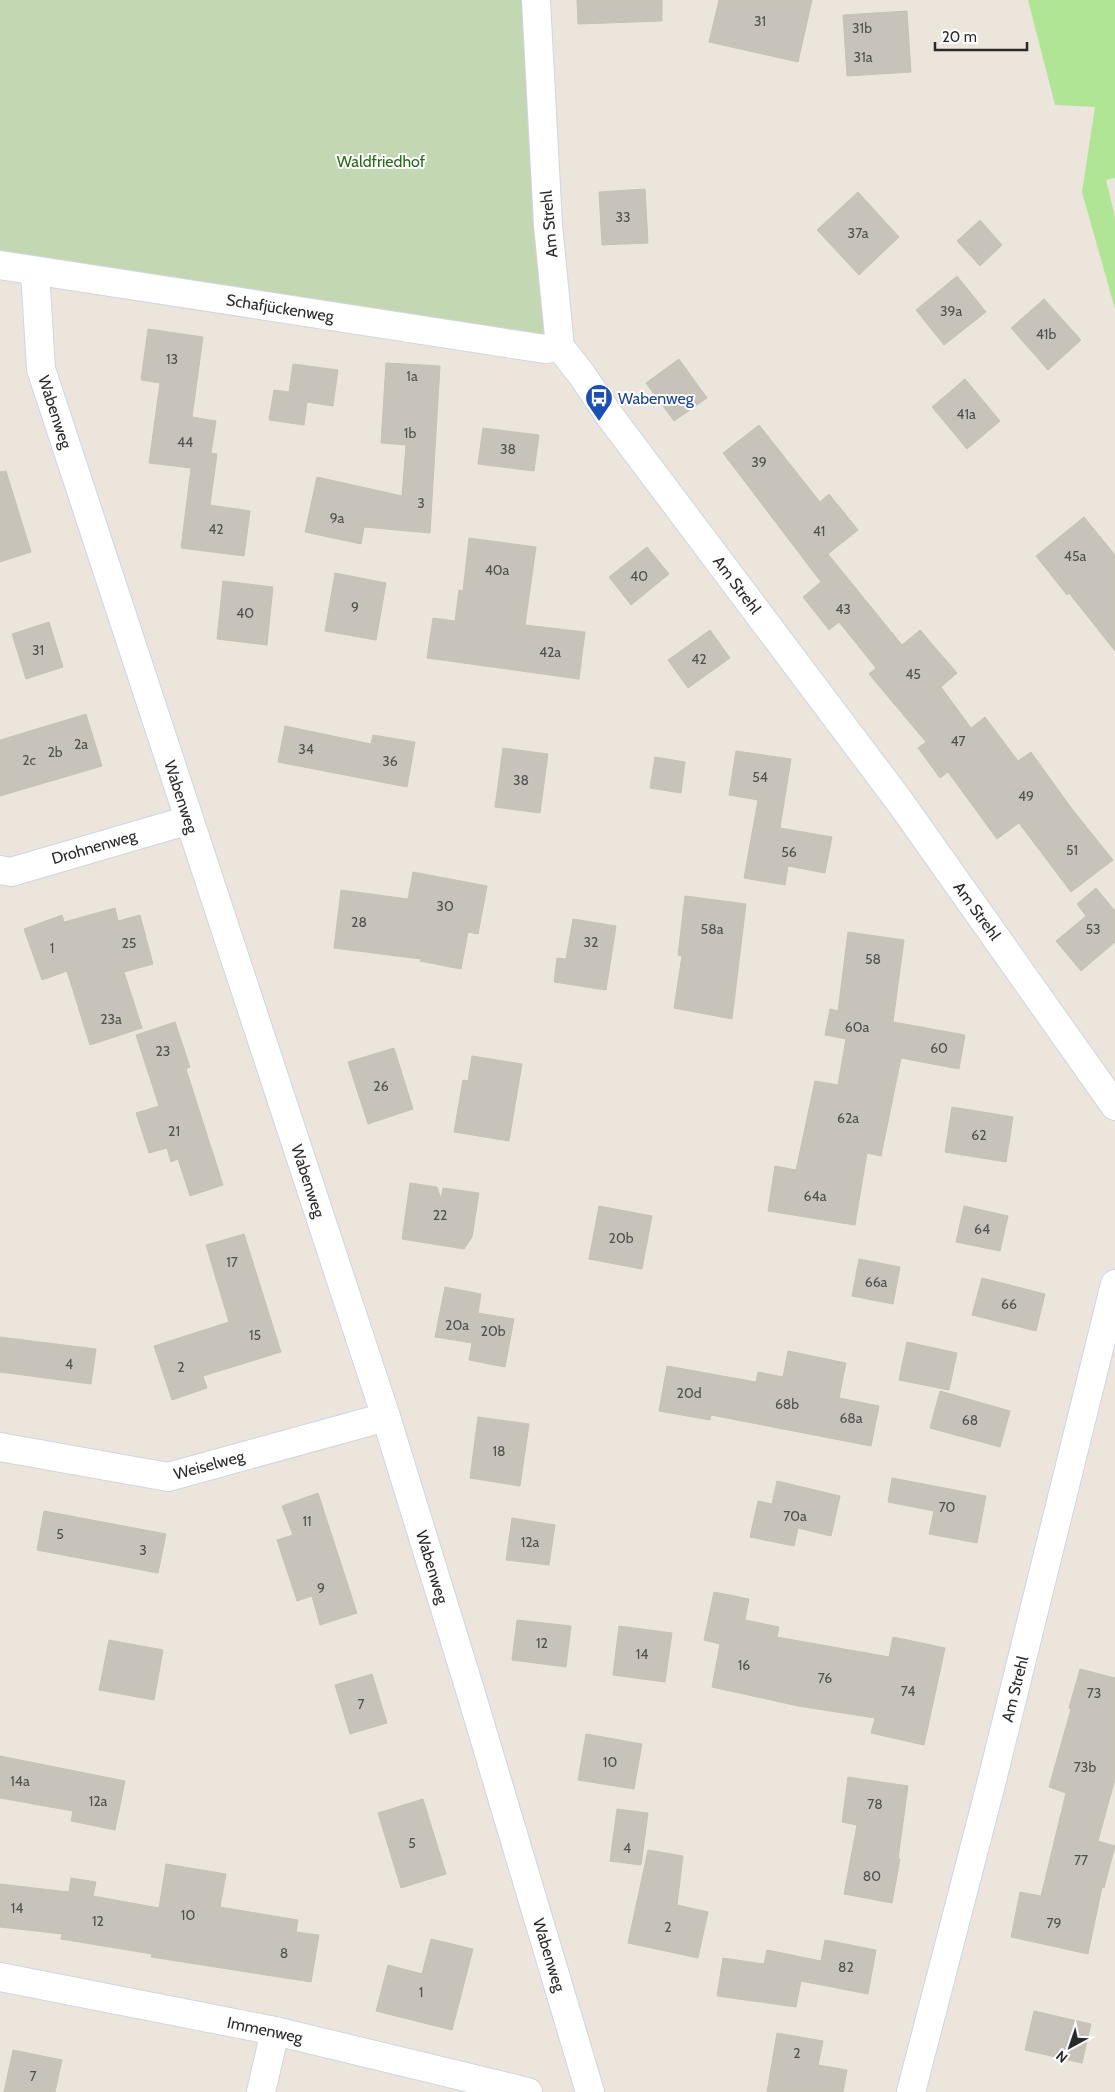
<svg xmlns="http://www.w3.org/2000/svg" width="1115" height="2092" viewBox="0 0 1115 2092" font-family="Cabin,sans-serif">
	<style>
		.green { fill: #b0e596 }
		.cemetery { fill: #c3d7b2 }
		.building { fill: #c7c3ba; stroke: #c8c1b5 }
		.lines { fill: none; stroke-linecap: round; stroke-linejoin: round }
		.street-casing { stroke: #d0d4e3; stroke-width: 30 }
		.street { stroke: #fff; stroke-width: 28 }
		.labels { text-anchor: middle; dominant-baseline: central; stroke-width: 4; stroke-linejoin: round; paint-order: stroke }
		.number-label { font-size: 14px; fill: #51504e }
		.park-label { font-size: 16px; fill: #286818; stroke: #fff }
		.street-label { font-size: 16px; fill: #2a2a2a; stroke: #fff }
		.transit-label { font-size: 16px; fill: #164399; stroke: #fff; text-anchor: start }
	</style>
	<rect width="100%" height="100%" fill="#ece5db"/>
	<polygon class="green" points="1028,0 1115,0 1115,178 1106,180 1115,217 1115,309 1082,192 1095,107 1055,105"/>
	<polygon class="cemetery" points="0,0 536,0 560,347 0,265"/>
	<g class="building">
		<polygon points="577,0 662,0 662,21 578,24"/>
		<polygon points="719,0 812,0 798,62 709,42"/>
		<polygon points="907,11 911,72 847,76 843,15"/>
		<polygon points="645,189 648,243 602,245 599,192"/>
		<polygon points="858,192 899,237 859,275 817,230"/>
		<polygon points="980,220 1002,245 980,266 957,241"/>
		<polygon points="957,276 986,312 944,345 916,310"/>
		<polygon points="1044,299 1081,340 1048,370 1011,328"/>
		<polygon points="148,329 203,337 192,417 216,421 211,453 217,454 210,505 250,511 244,556 181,548 191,468 149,463 160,383 141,380"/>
		<polygon points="679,359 707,398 674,421 646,383"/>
		<polygon points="386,363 440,366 430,533 364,527 361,544 305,532 317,477 402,496 406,445 381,443"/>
		<polygon points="293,364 338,370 333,406 307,402 304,425 269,420 274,390 289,392"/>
		<polygon points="965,379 1000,421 967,449 932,407"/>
		<polygon points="759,425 820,502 829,494 858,530 828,554 902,645 920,630 957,673 941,687 971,728 985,717 1018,761 1031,752 1072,809 1113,860 1071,892 1019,823 997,839 948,772 940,778 918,748 926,742 869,674 876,668 839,622 829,630 803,597 821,582 723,453"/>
		<polygon points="483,428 539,435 534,471 478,464"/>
		<polygon points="6,471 31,552 0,562 0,472"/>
		<polygon points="1084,517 1115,555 1115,651 1069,593 1067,595 1036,556"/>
		<polygon points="469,538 536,547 525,625 585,632 579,679 427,658 433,618 455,621 459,590 463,591"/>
		<polygon points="647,547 669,574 631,605 609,577"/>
		<polygon points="335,573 386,583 376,640 325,631"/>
		<polygon points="223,581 273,587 267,645 217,639"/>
		<polygon points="49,622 63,667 26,679 12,634"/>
		<polygon points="710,630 730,658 688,688 668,660"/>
		<polygon points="86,714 102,766 0,796 0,740"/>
		<polygon points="285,726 371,744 373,735 415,742 407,787 278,762"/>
		<polygon points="503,748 548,754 540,813 495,807"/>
		<polygon points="736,751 791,759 780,828 832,837 825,873 788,866 785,885 744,878 758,800 729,795"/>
		<polygon points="655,757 685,762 681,793 650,788"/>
		<polygon points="413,872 487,886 478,934 468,932 461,969 420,961 421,959 334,948 341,890 408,899"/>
		<polygon points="1096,888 1115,911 1115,942 1081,971 1056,941 1086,916 1077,904"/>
		<polygon points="685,896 746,904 732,1019 674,1008 682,956 678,955"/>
		<polygon points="115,908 118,921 140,915 153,964 124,972 142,1028 90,1045 67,971 42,980 24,929 62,915 64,922"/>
		<polygon points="573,919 616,926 606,990 554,982 557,958 566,959"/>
		<polygon points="848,932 904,940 893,1022 965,1035 959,1069 901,1058 881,1156 867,1153 855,1225 768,1211 775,1166 796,1170 815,1081 838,1085 846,1039 825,1035 830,1009 838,1011"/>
		<polygon points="175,1022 190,1067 186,1069 223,1185 190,1196 178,1159 171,1162 167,1148 149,1153 136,1113 159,1106 136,1035"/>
		<polygon points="394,1048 413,1109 368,1124 348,1062"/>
		<polygon points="472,1056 522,1064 509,1141 454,1132 463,1080 468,1081"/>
		<polygon points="952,1107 1013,1117 1006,1162 945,1152"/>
		<polygon points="410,1183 437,1187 441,1199 443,1188 479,1193 472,1237 464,1249 402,1239"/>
		<polygon points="599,1206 652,1216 642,1269 589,1259"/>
		<polygon points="964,1206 1008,1216 1000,1251 956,1242"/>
		<polygon points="244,1234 281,1352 203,1376 207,1388 172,1400 154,1346 229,1322 206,1245"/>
		<polygon points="859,1259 900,1267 893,1304 852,1296"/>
		<polygon points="982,1278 1045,1294 1036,1331 972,1315"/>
		<polygon points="445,1287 481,1294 478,1313 514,1319 505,1367 469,1360 472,1343 435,1337"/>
		<polygon points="0,1337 96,1349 91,1384 0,1372"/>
		<polygon points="907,1342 957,1353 949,1390 899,1380"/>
		<polygon points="788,1351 846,1363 839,1398 879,1406 871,1446 711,1415 710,1420 659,1411 667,1366 756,1382 758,1372 783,1377"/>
		<polygon points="940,1391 1010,1411 1000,1447 930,1428"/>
		<polygon points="478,1417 529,1424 520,1486 470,1478"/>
		<polygon points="892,1478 986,1496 977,1543 929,1534 934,1511 888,1502"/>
		<polygon points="777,1481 840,1496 831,1536 798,1528 794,1546 750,1537 758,1501 772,1504"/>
		<polygon points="318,1493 357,1613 320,1625 312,1596 297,1601 277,1540 293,1535 282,1506"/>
		<polygon points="44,1511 166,1534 158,1573 37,1550"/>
		<polygon points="512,1518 555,1525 549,1565 506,1560"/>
		<polygon points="714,1592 749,1599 745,1620 779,1627 777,1637 889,1657 893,1637 945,1648 924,1745 871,1733 875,1718 798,1706 712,1687 720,1644 704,1640"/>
		<polygon points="517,1620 571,1626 566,1667 512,1660"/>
		<polygon points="619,1626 672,1633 665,1682 613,1675"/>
		<polygon points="109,1640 163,1650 154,1700 99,1690"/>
		<polygon points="1080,1669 1115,1678 1115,1779 1098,1841 1115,1846 1104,1888 1102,1887 1088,1954 1011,1937 1020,1892 1041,1896 1066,1793 1049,1787 1071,1709 1069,1708"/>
		<polygon points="372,1674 387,1723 350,1734 335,1685"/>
		<polygon points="586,1734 642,1744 634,1789 578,1780"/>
		<polygon points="0,1756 125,1781 115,1830 71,1821 73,1811 0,1798"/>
		<polygon points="848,1777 908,1786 898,1859 900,1859 892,1903 844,1894 857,1825 842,1822"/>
		<polygon points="423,1799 446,1874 401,1888 378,1813"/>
		<polygon points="617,1809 648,1813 641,1865 610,1861"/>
		<polygon points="648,1850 683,1856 677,1905 708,1912 698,1958 628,1943"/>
		<polygon points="166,1864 226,1874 220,1907 298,1920 296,1932 319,1935 311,1982 151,1957 152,1954 61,1939 62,1934 0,1927 0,1884 69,1892 71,1878 96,1882 93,1896 159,1908"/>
		<polygon points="431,1939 473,1949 452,2030 376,2011 388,1965 422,1974"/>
		<polygon points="825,1940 876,1950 868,1994 801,1981 796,2007 717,1996 723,1958 764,1964 767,1950 821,1961"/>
		<polygon points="1034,2011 1091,2024 1082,2063 1025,2050"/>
		<polygon points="777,2033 823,2041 818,2065 847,2070 843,2092 767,2092"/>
		<polygon points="13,2050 62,2060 55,2092 4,2092"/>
	</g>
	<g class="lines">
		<defs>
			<g id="street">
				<polyline points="536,0 548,225 560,347 582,375 609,415 900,802 1115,1106"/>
				<polyline points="0,265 545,349 560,347"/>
				<polyline points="35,271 41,369 386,1417 470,1690 590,2092"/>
				<polyline points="0,870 11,872 189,820"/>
				<polyline points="0,1447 168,1477 386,1417"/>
				<polyline points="0,1977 275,2031 528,2092"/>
				<polyline points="261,2092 275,2031"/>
				<polyline points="911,2092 992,1780 1115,1284"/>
			</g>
		</defs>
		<use href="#street" class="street-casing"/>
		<use href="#street" class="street"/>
	</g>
	<defs>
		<symbol id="bus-pin" viewBox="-11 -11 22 30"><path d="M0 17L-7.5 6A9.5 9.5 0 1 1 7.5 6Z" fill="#1a4fb4" stroke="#fff"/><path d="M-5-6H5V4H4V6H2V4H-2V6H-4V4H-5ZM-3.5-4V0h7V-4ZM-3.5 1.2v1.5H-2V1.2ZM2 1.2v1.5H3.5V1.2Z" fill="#fff"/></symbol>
	</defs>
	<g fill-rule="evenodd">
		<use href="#bus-pin" x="583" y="382" width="32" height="43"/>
	</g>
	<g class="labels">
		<g class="number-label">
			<text x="760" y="21">31</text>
			<text x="862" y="28">31b</text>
			<text x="863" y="57">31a</text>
			<text x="623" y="217">33</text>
			<text x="858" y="233">37a</text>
			<text x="951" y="311">39a</text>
			<text x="1046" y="334">41b</text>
			<text x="172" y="359">13</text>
			<text x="412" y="376">1a</text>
			<text x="966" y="414">41a</text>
			<text x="410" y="433">1b</text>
			<text x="185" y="442">44</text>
			<text x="508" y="449">38</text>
			<text x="759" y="462">39</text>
			<text x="421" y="503">3</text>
			<text x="337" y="518">9a</text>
			<text x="216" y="529">42</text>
			<text x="819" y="531">41</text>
			<text x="1075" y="556">45a</text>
			<text x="497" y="570">40a</text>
			<text x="639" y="576">40</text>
			<text x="355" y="607">9</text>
			<text x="843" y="609">43</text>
			<text x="245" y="613">40</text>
			<text x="38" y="650">31</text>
			<text x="550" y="652">42a</text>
			<text x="699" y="659">42</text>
			<text x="913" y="674">45</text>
			<text x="958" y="741">47</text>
			<text x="81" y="744">2a</text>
			<text x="306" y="749">34</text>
			<text x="55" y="752">2b</text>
			<text x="29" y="760">2c</text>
			<text x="390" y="761">36</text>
			<text x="760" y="777">54</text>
			<text x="521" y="780">38</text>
			<text x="1026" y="796">49</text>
			<text x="1072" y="850">51</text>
			<text x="789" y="852">56</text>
			<text x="445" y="906">30</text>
			<text x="359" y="922">28</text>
			<text x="712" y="929">58a</text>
			<text x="1093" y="929">53</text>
			<text x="591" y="942">32</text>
			<text x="129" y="943">25</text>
			<text x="52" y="948">1</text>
			<text x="873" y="959">58</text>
			<text x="111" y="1019">23a</text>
			<text x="857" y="1027">60a</text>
			<text x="939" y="1048">60</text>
			<text x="163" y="1051">23</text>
			<text x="381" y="1086">26</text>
			<text x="848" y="1118">62a</text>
			<text x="174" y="1131">21</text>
			<text x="979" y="1135">62</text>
			<text x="815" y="1196">64a</text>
			<text x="440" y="1215">22</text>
			<text x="982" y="1229">64</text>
			<text x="621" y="1238">20b</text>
			<text x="232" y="1262">17</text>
			<text x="876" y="1282">66a</text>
			<text x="1009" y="1304">66</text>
			<text x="457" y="1325">20a</text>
			<text x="493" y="1331">20b</text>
			<text x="255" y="1335">15</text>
			<text x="69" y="1364">4</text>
			<text x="181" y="1367">2</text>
			<text x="689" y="1393">20d</text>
			<text x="787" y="1404">68b</text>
			<text x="851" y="1418">68a</text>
			<text x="970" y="1420">68</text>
			<text x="499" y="1451">18</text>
			<text x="947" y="1507">70</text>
			<text x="795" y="1516">70a</text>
			<text x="307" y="1521">11</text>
			<text x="60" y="1534">5</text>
			<text x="530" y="1542">12a</text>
			<text x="143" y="1550">3</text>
			<text x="321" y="1588">9</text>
			<text x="542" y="1643">12</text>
			<text x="642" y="1654">14</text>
			<text x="744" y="1665">16</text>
			<text x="825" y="1678">76</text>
			<text x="908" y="1691">74</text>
			<text x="1094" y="1693">73</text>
			<text x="361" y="1704">7</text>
			<text x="610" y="1762">10</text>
			<text x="1085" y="1767">73b</text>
			<text x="20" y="1781">14a</text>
			<text x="98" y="1801">12a</text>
			<text x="875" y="1804">78</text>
			<text x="412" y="1843">5</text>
			<text x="627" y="1848">4</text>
			<text x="1081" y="1860">77</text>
			<text x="872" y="1876">80</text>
			<text x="17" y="1908">14</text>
			<text x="188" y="1915">10</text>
			<text x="98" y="1921">12</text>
			<text x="1054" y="1923">79</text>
			<text x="668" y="1927">2</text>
			<text x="284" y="1953">8</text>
			<text x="846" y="1967">82</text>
			<text x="421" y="1992">1</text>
			<text x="797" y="2053">2</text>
			<text x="33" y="2076">7</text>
		</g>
		<g class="park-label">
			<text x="381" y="161">Waldfriedhof</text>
		</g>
		<g class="street-label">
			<text transform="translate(549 224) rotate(-95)">Am Strehl</text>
			<text transform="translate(280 308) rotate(9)">Schafjückenweg</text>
			<text transform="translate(55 412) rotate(72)">Wabenweg</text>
			<text transform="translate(737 585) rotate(53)">Am Strehl</text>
			<text transform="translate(181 797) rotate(72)">Wabenweg</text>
			<text transform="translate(94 847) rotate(-16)">Drohnenweg</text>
			<text transform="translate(977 911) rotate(54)">Am Strehl</text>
			<text transform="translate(308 1181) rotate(72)">Wabenweg</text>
			<text transform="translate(209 1465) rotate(-15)">Weiselweg</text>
			<text transform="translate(432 1567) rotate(73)">Wabenweg</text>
			<text transform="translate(1015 1689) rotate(-76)">Am Strehl</text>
			<text transform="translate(549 1955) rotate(73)">Wabenweg</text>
			<text transform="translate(265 2030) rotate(12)">Immenweg</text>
		</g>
		<g class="transit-label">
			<text x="618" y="398">Wabenweg</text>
		</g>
	</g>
	<g transform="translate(1070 2047) rotate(220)" stroke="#ffffff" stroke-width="4" paint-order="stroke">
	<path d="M0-4L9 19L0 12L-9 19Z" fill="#2a2a2a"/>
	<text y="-8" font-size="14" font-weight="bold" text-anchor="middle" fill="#2a2a2a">N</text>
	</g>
	<path d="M935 42v8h92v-8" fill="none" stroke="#2a2a2a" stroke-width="2.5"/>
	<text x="942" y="42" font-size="15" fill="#2a2a2a" stroke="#ffffff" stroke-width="4" paint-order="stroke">20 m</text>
</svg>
